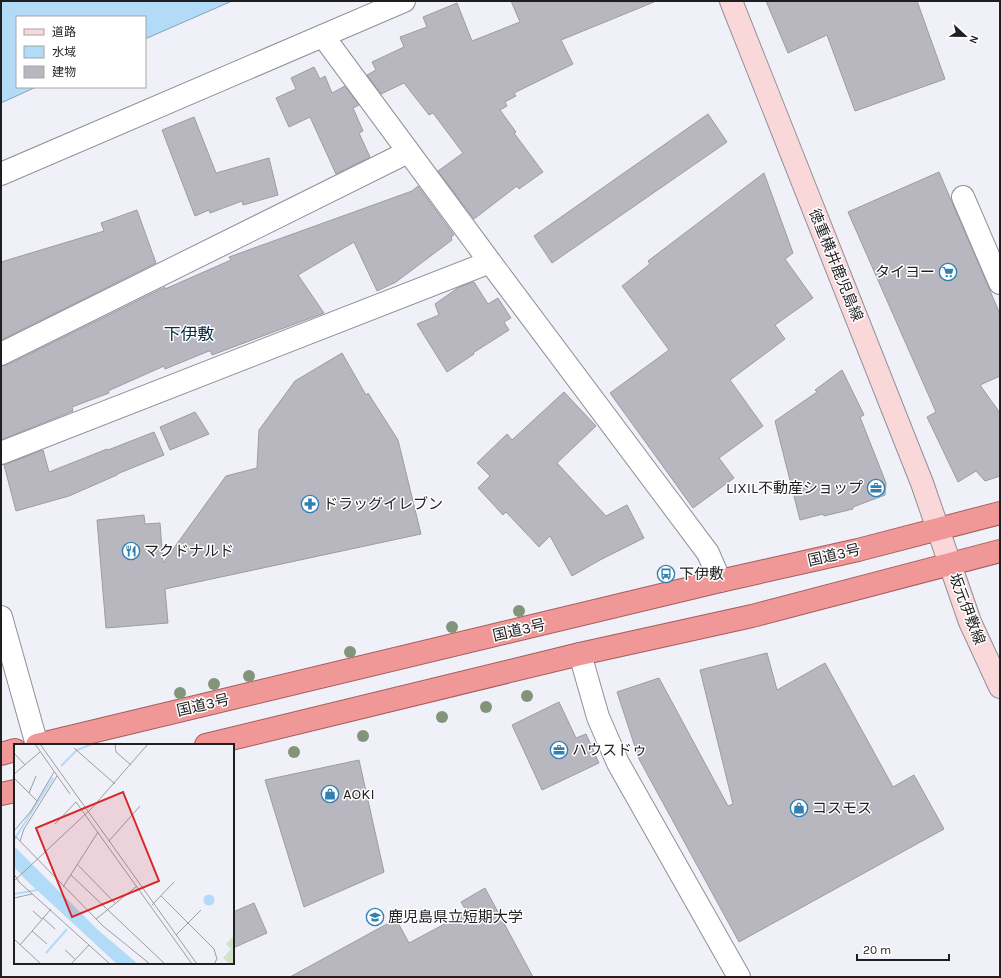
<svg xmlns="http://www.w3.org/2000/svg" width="1001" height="978" viewBox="0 0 1001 978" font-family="Karla,'Noto Sans JP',sans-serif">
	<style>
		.water { fill: #b1dbf6; stroke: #85a3b6 }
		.building { fill: #b8b7c0; stroke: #9c9ca4 }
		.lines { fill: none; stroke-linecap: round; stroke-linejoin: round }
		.minor-casing { stroke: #909098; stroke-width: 24 }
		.secondary-casing { stroke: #909098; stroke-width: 24 }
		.trunk-casing { stroke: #a55d5e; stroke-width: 24 }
		.minor { stroke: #fff; stroke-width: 22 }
		.secondary { stroke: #fad8d9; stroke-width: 22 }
		.trunk { stroke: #f09898; stroke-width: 22 }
		.tree { fill: #82947a }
		.labels { text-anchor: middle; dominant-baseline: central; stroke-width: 3; stroke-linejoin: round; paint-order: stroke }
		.street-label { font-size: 15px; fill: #1f1f22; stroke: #fff }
		.poi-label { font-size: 15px; fill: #1f1f22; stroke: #fff; text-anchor: start }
		.quarter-label { font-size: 17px; fill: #052d44; stroke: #fff }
		.inset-river { fill: none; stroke: #b1dbf6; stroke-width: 2 }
		.inset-road { fill: none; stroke: #9c9ca3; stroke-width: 1 }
		.view { fill: #d62828; fill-opacity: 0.15; stroke: #d62828; stroke-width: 2 }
		.inset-edge { fill: none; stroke: #1f1f22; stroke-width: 2 }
	</style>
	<rect width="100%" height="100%" fill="#f0f0f9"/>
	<polygon class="water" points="1,1 232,1 145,39 145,17 17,17 17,87 36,87 1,103"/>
	<g class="building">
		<polygon points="511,1 654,2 561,40 573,64 514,93 516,96 505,102 507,106 500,110 516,132 514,133 543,172 519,189 517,186 474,219 438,171 463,153 433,113 429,115 404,83 381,94 367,75 376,70 372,62 404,47 400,37 427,27 423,17 457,3 472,41 520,22"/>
		<polygon points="766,1 917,1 945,79 855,111 827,35 788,53"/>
		<polygon points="314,67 320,79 325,76 332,93 345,86 359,105 353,108 363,131 359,133 370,157 336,174 310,117 289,127 276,98 296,89 291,78"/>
		<polygon points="708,114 727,142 552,263 534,236"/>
		<polygon points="194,117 216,173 269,158 278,195 243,205 242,201 210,213 209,210 195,216 162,130"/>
		<polygon points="939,172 1000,314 1000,376 980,385 1000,413 1000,476 985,481 976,471 958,482 927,417 936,412 848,212"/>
		<polygon points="764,173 793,253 785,259 813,298 775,325 785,339 730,380 763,426 719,458 734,478 693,508 610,393 669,350 622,286 650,264 648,261"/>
		<polygon points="418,186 454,235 451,237 452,240 396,282 377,291 354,242 298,275 324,313 212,355 211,352 209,351 165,369 164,366 108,391 109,393 72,407 73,411 1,440 1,366 7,365 165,287 165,289 231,260 229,257 412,191"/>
		<polygon points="137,210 156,263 1,340 1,262 104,231 101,223"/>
		<polygon points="474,282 488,304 498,298 511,318 504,322 509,330 473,353 474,354 447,372 417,324 439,315 435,304 459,287"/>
		<polygon points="342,353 366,395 368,393 398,440 421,534 165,589 168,623 106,628 97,520 144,515 145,524 160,523 163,563 226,476 257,468 259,430 295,381"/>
		<polygon points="842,370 864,415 860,417 886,483 885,495 853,507 853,509 824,516 823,514 800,520 775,421 817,392 815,390"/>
		<polygon points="564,392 596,426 557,463 606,516 627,505 644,538 600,560 572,576 550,536 539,547 506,512 503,515 478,488 490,476 477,463 507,434 512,440"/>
		<polygon points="195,412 209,434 170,450 160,427"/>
		<polygon points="154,432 164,455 117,474 117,475 69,496 16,511 4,465 43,450 49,472 107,449 108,450"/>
		<polygon points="767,653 777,690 825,663 893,787 914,775 944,829 739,942 639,759 617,692 659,678 728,806 733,804 700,670"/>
		<polygon points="559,702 576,738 586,734 599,763 542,790 512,725"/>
		<polygon points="359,760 384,872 304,907 265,780"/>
		<polygon points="485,888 533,977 290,977 396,919 409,943 467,912 461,902"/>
		<polygon points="254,903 267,933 233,948 233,912"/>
	</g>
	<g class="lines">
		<defs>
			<g id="minor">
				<polyline points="323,36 490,262 708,553 720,581"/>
				<polyline points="1,174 404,1"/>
				<polyline points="963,197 1000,283"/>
				<polyline points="1,354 408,152"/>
				<polyline points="1,453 490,262"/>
				<polyline points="1,617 37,745"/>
				<polyline points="580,654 598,717 618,763 739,977"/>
			</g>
			<polyline id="secondary" points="731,1 922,483 970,622 1000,687"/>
			<g id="trunk">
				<polyline points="37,745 720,581 858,550 1000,513"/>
				<polyline points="206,745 580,654 752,616 1000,551"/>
				<polyline points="1,754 15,750"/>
				<polyline points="1,794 15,791"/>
			</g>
		</defs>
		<use href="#minor" class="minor-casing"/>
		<use href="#secondary" class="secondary-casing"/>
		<use href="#trunk" class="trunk-casing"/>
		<use href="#minor" class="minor"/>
		<use href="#secondary" class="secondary"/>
		<use href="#trunk" class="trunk"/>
	</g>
	<g class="tree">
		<circle cx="519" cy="611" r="6"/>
		<circle cx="452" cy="627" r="6"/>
		<circle cx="350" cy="652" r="6"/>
		<circle cx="249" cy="676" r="6"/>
		<circle cx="214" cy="684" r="6"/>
		<circle cx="180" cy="693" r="6"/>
		<circle cx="527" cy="696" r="6"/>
		<circle cx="486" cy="707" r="6"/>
		<circle cx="442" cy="717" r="6"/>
		<circle cx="363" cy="736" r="6"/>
		<circle cx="294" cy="752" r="6"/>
	</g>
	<defs>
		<symbol id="supermarket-ring" viewBox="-11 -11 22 22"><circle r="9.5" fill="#fff" stroke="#3180b2" stroke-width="1.5"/><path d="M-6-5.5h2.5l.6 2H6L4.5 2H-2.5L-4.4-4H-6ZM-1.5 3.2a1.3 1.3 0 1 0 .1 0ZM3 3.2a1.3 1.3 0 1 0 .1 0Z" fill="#3180b2"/></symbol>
		<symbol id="office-ring" viewBox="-11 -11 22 22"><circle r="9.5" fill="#fff" stroke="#3180b2" stroke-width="1.5"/><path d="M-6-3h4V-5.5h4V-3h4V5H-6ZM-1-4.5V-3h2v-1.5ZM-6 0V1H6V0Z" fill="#3180b2"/></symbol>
		<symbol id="pharmacy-ring" viewBox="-11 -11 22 22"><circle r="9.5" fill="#fff" stroke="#3180b2" stroke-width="1.5"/><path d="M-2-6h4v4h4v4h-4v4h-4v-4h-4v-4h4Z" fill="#3180b2"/></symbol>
		<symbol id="restaurant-ring" viewBox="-11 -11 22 22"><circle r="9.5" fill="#fff" stroke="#3180b2" stroke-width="1.5"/><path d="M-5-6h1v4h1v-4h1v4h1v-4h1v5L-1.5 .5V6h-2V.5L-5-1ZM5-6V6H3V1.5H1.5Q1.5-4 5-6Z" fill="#3180b2"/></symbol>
		<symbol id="bus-ring" viewBox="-11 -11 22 22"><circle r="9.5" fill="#fff" stroke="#3180b2" stroke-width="1.5"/><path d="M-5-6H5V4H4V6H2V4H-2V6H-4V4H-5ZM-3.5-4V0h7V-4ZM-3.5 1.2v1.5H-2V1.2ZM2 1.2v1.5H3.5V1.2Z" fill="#3180b2"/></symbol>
		<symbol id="shop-ring" viewBox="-11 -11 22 22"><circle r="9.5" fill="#fff" stroke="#3180b2" stroke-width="1.5"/><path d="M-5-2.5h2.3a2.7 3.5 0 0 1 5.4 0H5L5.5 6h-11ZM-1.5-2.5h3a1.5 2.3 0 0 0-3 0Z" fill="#3180b2"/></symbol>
		<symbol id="university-ring" viewBox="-11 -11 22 22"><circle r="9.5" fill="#fff" stroke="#3180b2" stroke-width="1.5"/><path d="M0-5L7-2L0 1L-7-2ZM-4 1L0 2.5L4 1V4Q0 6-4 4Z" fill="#3180b2"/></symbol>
	</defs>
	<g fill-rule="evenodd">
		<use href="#supermarket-ring" x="938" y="262" width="20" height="20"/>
		<use href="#office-ring" x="866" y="478" width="20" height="20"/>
		<use href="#pharmacy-ring" x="300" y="494" width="20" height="20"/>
		<use href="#restaurant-ring" x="121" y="541" width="20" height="20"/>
		<use href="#bus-ring" x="656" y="564" width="20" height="20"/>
		<use href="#office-ring" x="549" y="740" width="20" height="20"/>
		<use href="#shop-ring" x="320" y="784" width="20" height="20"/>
		<use href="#shop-ring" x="789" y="798" width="20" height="20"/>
		<use href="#university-ring" x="365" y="907" width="20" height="20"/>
	</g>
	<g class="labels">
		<g class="street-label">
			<text transform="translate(836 265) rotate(68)">徳重横井鹿児島線</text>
			<text transform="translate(834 555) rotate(-13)">国道3号</text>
			<text transform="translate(967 609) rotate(69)">坂元伊敷線</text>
			<text transform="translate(519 630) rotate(-13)">国道3号</text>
			<text transform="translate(203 705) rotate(-13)">国道3号</text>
		</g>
		<g class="poi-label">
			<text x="935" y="272" text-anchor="end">タイヨー</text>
			<text x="863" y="488" text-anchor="end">LIXIL不動産ショップ</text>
			<text x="323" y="504">ドラッグイレブン</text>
			<text x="144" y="551">マクドナルド</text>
			<text x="679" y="574">下伊敷</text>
			<text x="572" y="750">ハウスドゥ</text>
			<text x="343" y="794">AOKI</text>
			<text x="812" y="808">コスモス</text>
			<text x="388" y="917">鹿児島県立短期大学</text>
		</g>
		<g class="quarter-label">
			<text x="189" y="334">下伊敷</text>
		</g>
	</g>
	<g transform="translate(14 744)">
		<rect width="220" height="220" fill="#f0f0f9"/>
		<path d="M220 192V220H216L209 214 217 205 212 200Z" fill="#d0e2c8"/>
		<path d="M0 102 83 185 124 220H103L12 136 0 123ZM189.5 156a5.5 5.5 0 1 1 11 0a5.5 5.5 0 1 1-11 0Z" fill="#b1dbf6"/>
		<path class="inset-river" d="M47 22 63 6 78 0M0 96 39 34M0 150 29 145M32 209 53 185"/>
		<path class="inset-road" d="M21 0 56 50M26 0 183 220M101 0 102 8 117 21M60 4 101 40M0 9 11 21M0 30 26 8M0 34 23 57M15 49 22 32M62 58 178 220M41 80 62 58M0 87 17 67 40 28M0 91 89 182 136 220M6 97 10 85 43 32M95 97 126 62M63 120 101 159M0 130 5 138 96 220M57 131 151 220M0 137 78 64 134 0M49 143 84 88M147 152 200 205 203 215 200 220M0 154 18 150M138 161 160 138M19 167 28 175M29 174 41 185M82 175 123 142M18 187 33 200M162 191 187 166M0 195 27 220M6 201 37 165M51 206 61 215M57 220 75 201"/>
		<path class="view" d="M109 48 145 137 58 173 22 84Z"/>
		<rect width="220" height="220" class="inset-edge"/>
	</g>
	<rect width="1001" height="978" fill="none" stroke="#1f1f22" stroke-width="4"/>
	<rect x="16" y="16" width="130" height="72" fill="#ffffff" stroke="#a5a5a7"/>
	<rect x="24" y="29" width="20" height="6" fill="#fad8d9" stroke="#a5a5a7"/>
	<text x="52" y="36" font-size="12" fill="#1f1f22">道路</text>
	<rect x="24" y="46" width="20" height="12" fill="#b1dbf6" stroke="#a5a5a7"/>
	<text x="52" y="56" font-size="12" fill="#1f1f22">水域</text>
	<rect x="24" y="66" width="20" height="12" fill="#b8b7c0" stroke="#a5a5a7"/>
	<text x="52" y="76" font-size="12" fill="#1f1f22">建物</text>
	<g transform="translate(965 36) rotate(112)" stroke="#ffffff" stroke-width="3" paint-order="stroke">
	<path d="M0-3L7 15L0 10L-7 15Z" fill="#1f1f22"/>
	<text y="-6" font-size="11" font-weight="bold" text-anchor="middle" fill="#1f1f22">N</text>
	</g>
	<path d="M857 954v6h92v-6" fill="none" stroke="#1f1f22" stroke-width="2"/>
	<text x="863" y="954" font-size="12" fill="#1f1f22" stroke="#ffffff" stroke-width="3" paint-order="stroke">20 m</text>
</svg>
